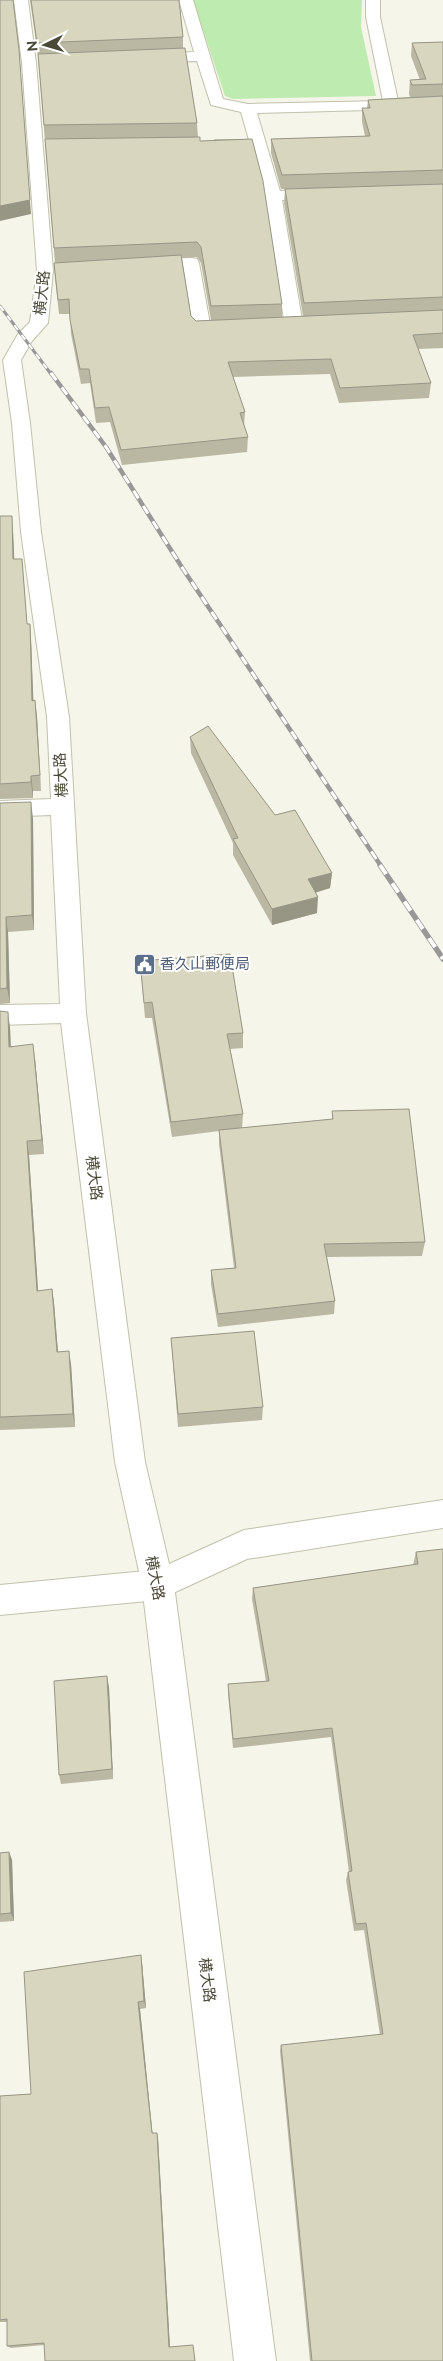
<svg xmlns="http://www.w3.org/2000/svg" width="443" height="2361" viewBox="0 0 443 2361" font-family="Raleway,'Noto Sans JP',sans-serif">
	<style>
		.green { fill: #beecb0 }
		.lines { fill: none; stroke-linecap: round; stroke-linejoin: round }
		.minor-casing { stroke: #c2c1ab; stroke-width: 2 }
		.tertiary-casing { stroke: #c2c1ab; stroke-width: 2 }
		.minor { fill: #fff; fill-rule: evenodd }
		.tertiary { fill: #fff; fill-rule: evenodd }
		.rail-far2-casing { stroke: #989898; stroke-width: 3 }
		.rail-far1-casing { stroke: #989898; stroke-width: 4.5 }
		.rail-casing { stroke: #989898; stroke-width: 5.5 }
		.rail-far2 { stroke: #fff; stroke-width: 2; stroke-dasharray: 6; stroke-linecap: butt }
		.rail-far1 { stroke: #fff; stroke-width: 3; stroke-dasharray: 9; stroke-linecap: butt }
		.rail { stroke: #fff; stroke-width: 4; stroke-dasharray: 11; stroke-linecap: butt }
		.wall { fill: #bab8a3; fill-rule: evenodd }
		.shaded-wall { fill: #979685 }
		.building { fill: #d8d6be; stroke: #979685 }
		.labels { text-anchor: middle; dominant-baseline: central; stroke-width: 4; stroke-linejoin: round; paint-order: stroke }
		.street-label { font-size: 15px; fill: #4a4837; stroke: #fff }
		.service-label { font-size: 15px; fill: #4e5e75; stroke: #fff; text-anchor: start }
	</style>
	<rect width="100%" height="100%" fill="#f5f5e9"/>
	<polygon class="green" points="193,0 362,0 361,27 376,96 233,99 225,96"/>
	<g class="lines">
		<defs>
			<g id="minor">
				<polygon points="14,0 28,0 36,63 53,271 48,323 32,341 21,360 30,423 41,532 69,717 86,1013 145,1462 174,1585 276,2361 234,2361 142,1585 115,1462 61,1023 0,1025 0,1005 60,1004 51,815 0,817 0,801 51,799 47,717 21,532 12,423 3,360 18,334 30,322 37,271 22,63"/>
				<polygon points="179,0 193,0 223,99 248,104 383,101 366,17 366,0 380,0 380,17 398,101 443,100 443,108 257,113 280,191 322,189 328,191 330,194 328,197 322,199 282,200 303,326 300,330 288,330 285,326 265,196 252,149 215,150 207,145 215,140 249,140 241,112 211,105 197,61 150,62 143,58 150,54 194,52"/>
				<polygon points="191,258 197,259 199,263 210,324 236,324 239,328 236,332 202,335 196,334 193,330 183,268 144,270 138,269 136,265 138,261 144,260"/>
			</g>
			<polygon id="tertiary" points="443,1500 443,1528 247,1559 158,1600 0,1615 0,1585 156,1570 244,1530"/>
		</defs>
		<use href="#minor" class="minor-casing"/>
		<use href="#tertiary" class="tertiary-casing"/>
		<use href="#minor" class="minor"/>
		<use href="#tertiary" class="tertiary"/>
		<defs>
			<polyline id="rail-far2" points="0,306 51,374"/>
			<polyline id="rail-far1" points="51,373 106,447 183,569 381,866"/>
			<polyline id="rail" points="380,865 443,959"/>
		</defs>
		<use href="#rail-far2" class="rail-far2-casing"/>
		<use href="#rail-far1" class="rail-far1-casing"/>
		<use href="#rail" class="rail-casing"/>
		<use href="#rail-far2" class="rail-far2"/>
		<use href="#rail-far1" class="rail-far1"/>
		<use href="#rail" class="rail"/>
	</g>
	<g class="wall">
		<path d="M30 0H179L183 37V48L197 123 198 137 200 141 282 304V317L303 316 284 203 285 189H281L271 153V139L365 136 362 122V108H367L368 100 410 97 409 94 410 80H420L411 56 412 43 443 42V348L418 349 431 383 429 398 339 403 330 374 233 377 245 412 244 426 248 437 247 452 122 465 110 422 96 423 90 383 81 384 71 334 70 314H59L55 278 54 263H55L38 56ZM197 257 201 263 211 320 196 321 191 316 182 258Z"/>
		<polygon points="0,516 13,531 14,559 22,559 27,624 30,624 31,639 33,700 37,716 41,791 33,791 33,798 0,799"/>
		<polygon points="190,737 275,815 332,873 330,888 315,893 317,913 272,925 233,855 233,843 191,753"/>
		<polygon points="0,803 33,818 34,930 8,932 10,1003 0,1004"/>
		<polygon points="140,961 243,1033 243,1048 230,1049 243,1114 242,1128 332,1119 332,1111 425,1242 422,1256 327,1257 335,1301 334,1314 218,1327 211,1284 211,1270 234,1268 219,1144 219,1131 172,1137 152,1018 145,1018"/>
		<polygon points="0,1011 10,1027 11,1046 35,1059 44,1154 29,1155 38,1291 52,1289 54,1303 58,1352 71,1364 75,1427 0,1430"/>
		<polygon points="171,1338 263,1407 262,1420 178,1427"/>
		<polygon points="443,1549 443,2361 310,2361 280,2051 281,2045 380,2035 364,1930 354,1931 346,1880 348,1872 349,1872 331,1737 233,1748 228,1694 228,1684 266,1681 252,1599 253,1588 413,1565 416,1552"/>
		<polygon points="109,1687 113,1779 61,1784 59,1775"/>
		<polygon points="9,1852 12,1860 14,1921 0,1922 0,1853"/>
		<polygon points="142,1963 146,2008 140,2009 152,2133 157,2133 158,2138 170,2347 193,2345 195,2361 44,2345 11,2348 7,2346 7,2322 0,2322 0,2096 31,2094"/>
	</g>
	<g class="shaded-wall">
		<polygon points="19,50 31,214 0,221 0,206"/>
		<polygon points="12,516 13,531 15,575 13,559"/>
		<polygon points="30,624 31,639 34,716 32,701"/>
		<polygon points="35,700 37,716 41,791 40,775"/>
		<polygon points="31,776 33,791 33,798 31,782"/>
		<polygon points="31,802 33,818 34,930 32,915"/>
		<polygon points="332,873 330,888 307,895 308,879"/>
		<polygon points="318,897 317,913 272,925 272,909"/>
		<polygon points="6,917 8,932 10,1003 7,988"/>
		<polygon points="8,1012 10,1027 11,1061 9,1047"/>
		<polygon points="33,1044 35,1059 44,1154 42,1140"/>
		<polygon points="27,1141 29,1155 39,1304 37,1291"/>
		<polygon points="52,1289 54,1303 59,1365 57,1352"/>
		<polygon points="69,1351 71,1364 75,1427 73,1414"/>
		<polygon points="107,1676 109,1687 113,1779 112,1769"/>
		<polygon points="9,1852 12,1860 14,1921 11,1913"/>
		<polygon points="141,1955 142,1963 146,2008 144,2001"/>
		<polygon points="138,2002 140,2009 153,2138 152,2133"/>
		<polygon points="157,2133 158,2138 170,2349 169,2347"/>
	</g>
	<g class="building">
		<polygon points="0,0 13,0 19,50 30,200 0,206"/>
		<polygon points="31,0 179,0 183,37 37,43"/>
		<polygon points="443,42 443,84 412,85 410,80 426,79 412,43"/>
		<polygon points="185,48 197,123 44,125 38,54"/>
		<polygon points="443,96 443,170 282,175 271,139 370,136 362,108 370,108 368,100"/>
		<polygon points="200,137 200,141 252,139 263,181 282,304 211,306 201,247 197,242 54,248 45,139"/>
		<polygon points="443,184 443,297 304,303 285,189"/>
		<polygon points="181,255 191,316 196,321 443,310 443,333 413,335 431,383 340,388 331,359 228,362 245,412 240,413 248,437 121,450 109,407 95,408 89,369 80,369 70,320 69,299 58,300 54,263"/>
		<polygon points="0,516 12,516 13,559 22,559 27,624 30,624 32,701 35,700 40,775 31,776 31,782 0,784"/>
		<polygon points="208,726 275,815 295,810 332,873 308,879 318,897 272,909 233,839 238,838 190,737"/>
		<polygon points="31,802 32,915 6,917 7,988 0,989 0,803"/>
		<polygon points="230,954 243,1033 227,1034 243,1114 171,1122 152,1002 144,1003 140,961"/>
		<polygon points="0,1011 8,1012 9,1047 33,1044 42,1140 27,1141 37,1291 52,1289 57,1352 69,1351 73,1414 0,1417"/>
		<polygon points="409,1109 425,1242 324,1244 335,1301 218,1314 211,1270 236,1268 219,1130 333,1119 332,1111"/>
		<polygon points="254,1331 263,1407 178,1414 171,1338"/>
		<polygon points="443,1549 443,2361 312,2361 281,2045 383,2034 366,1923 356,1924 348,1872 352,1871 332,1728 233,1739 228,1684 269,1681 253,1588 418,1564 416,1552"/>
		<polygon points="107,1676 112,1769 59,1775 54,1681"/>
		<polygon points="9,1852 11,1913 0,1914 0,1853"/>
		<polygon points="141,1955 144,2001 138,2002 152,2133 157,2133 169,2347 193,2345 195,2361 45,2361 44,2343 7,2346 7,2319 0,2320 0,2096 31,2094 24,1972"/>
	</g>
	<defs>
		<symbol id="civic-square" viewBox="-11 -11 22 22"><rect x="-9" y="-9" width="18" height="18" rx="4" fill="#5c6f8a" stroke="#fff"/><path d="M-.6-6.5H3V-4.5H.6V-3L4-1V1h2V6H-6V1h2V-1L-.6-3ZM-1.2 2.5V6h2.4V2.5Z" fill="#fff"/></symbol>
	</defs>
	<g fill-rule="evenodd">
		<use href="#civic-square" x="132" y="952" width="25" height="25"/>
	</g>
	<g class="labels">
		<g class="street-label">
			<text transform="translate(42 293) rotate(-84)">横大路</text>
			<text transform="translate(61 775) rotate(-93)">横大路</text>
			<text transform="translate(94 1178) rotate(83)">横大路</text>
			<text transform="translate(155 1578) rotate(79)">横大路</text>
			<text transform="translate(207 1980) rotate(83)">横大路</text>
		</g>
		<g class="service-label">
			<text x="160" y="964">香久山郵便局</text>
		</g>
	</g>
	<g transform="translate(45 45) rotate(265)" stroke="#ffffff" stroke-width="4" paint-order="stroke">
	<path d="M0-4L9 19L0 12L-9 19Z" fill="#4a4837"/>
	<text y="-8" font-size="14" font-weight="bold" text-anchor="middle" fill="#4a4837">N</text>
	</g>
</svg>
